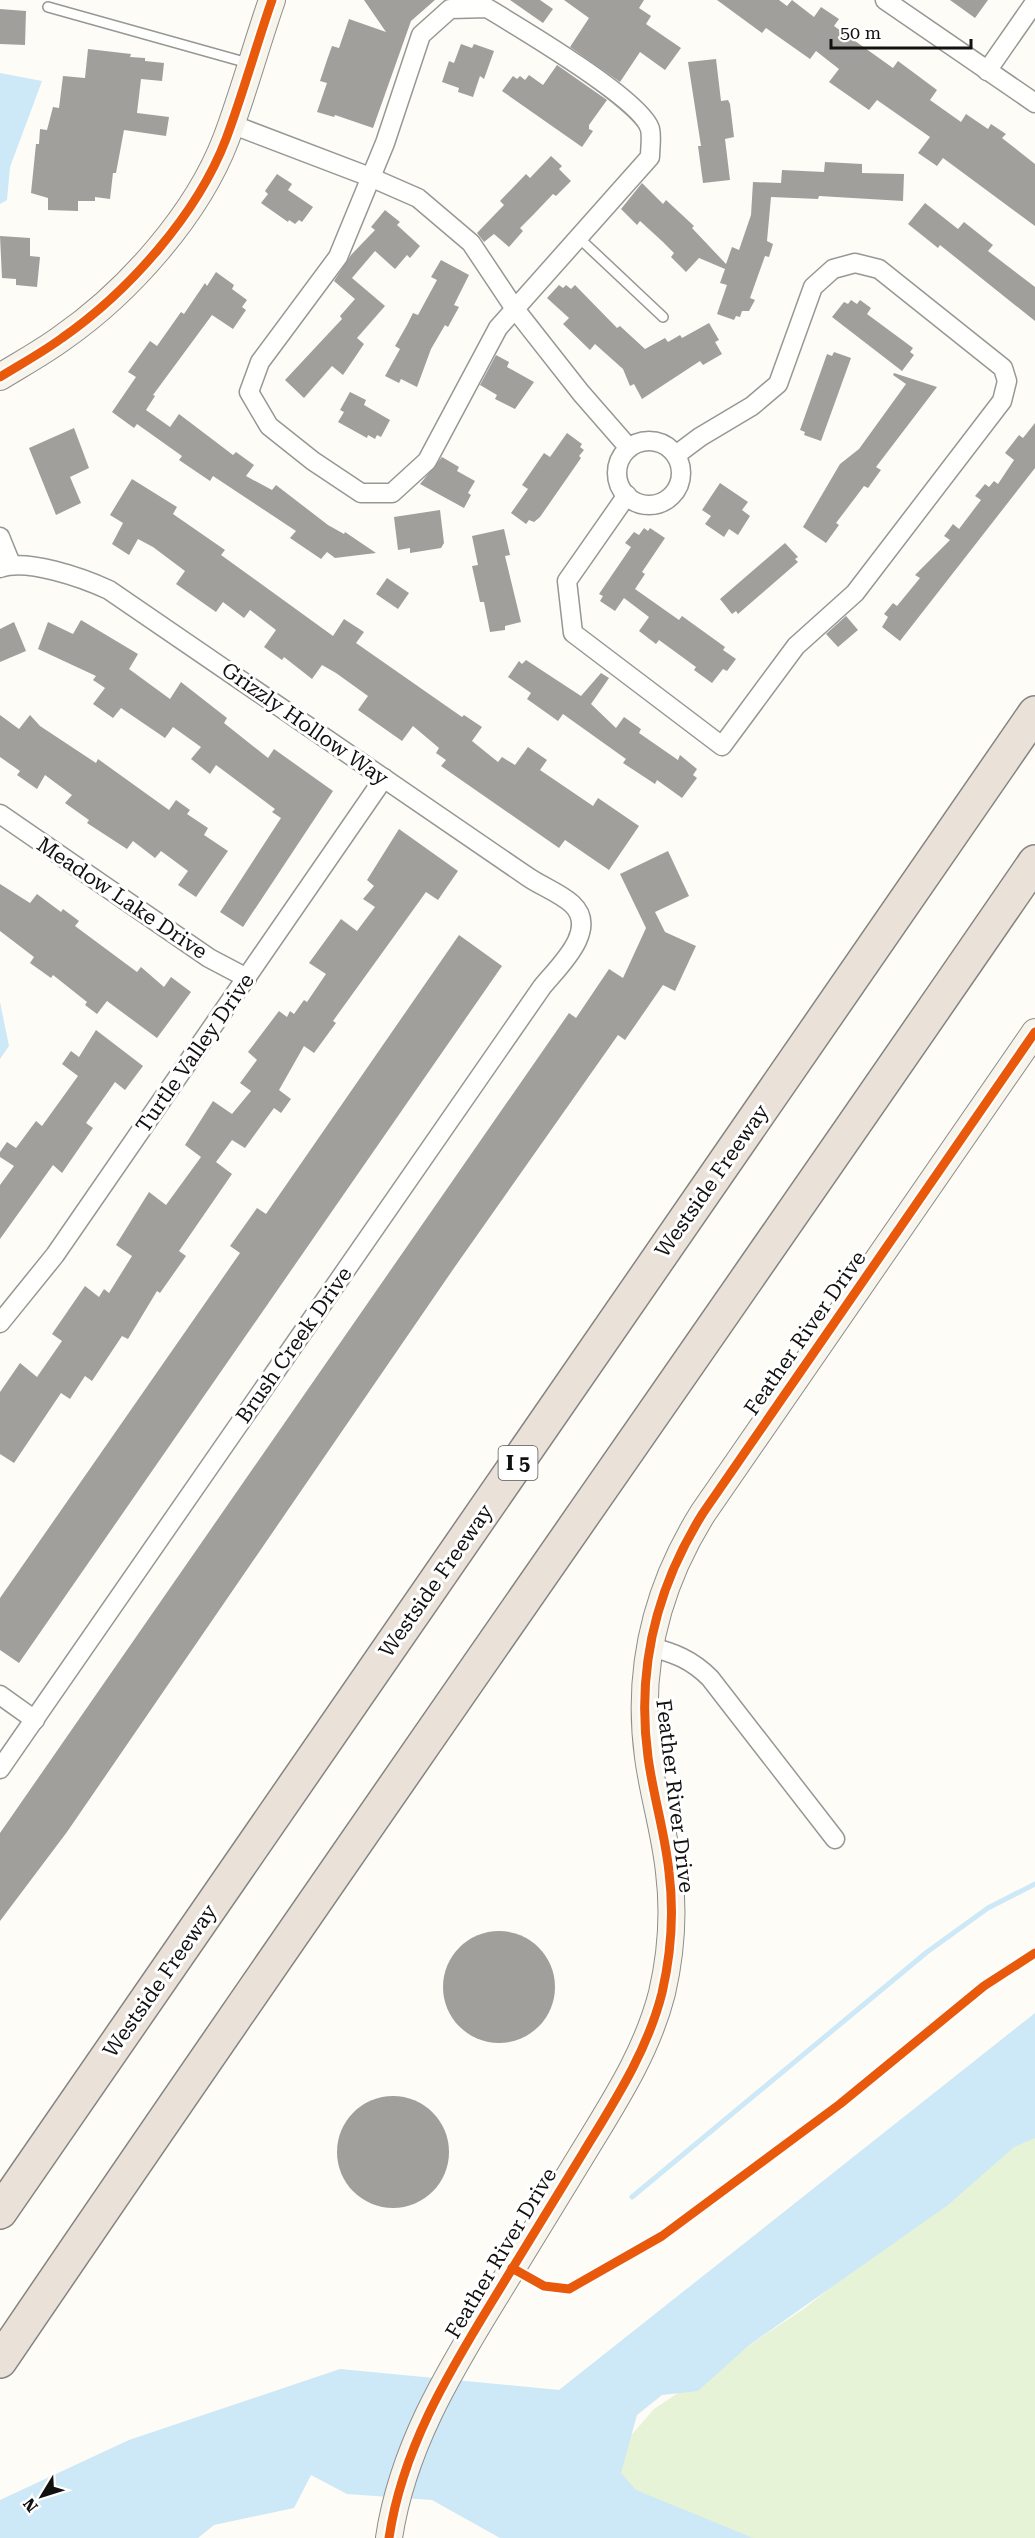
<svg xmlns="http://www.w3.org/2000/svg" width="1035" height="2538" font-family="'Roboto Serif',serif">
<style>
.green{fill:#e7f3d7}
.water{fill:#cde8f7}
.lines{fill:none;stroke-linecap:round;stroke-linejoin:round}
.stream{stroke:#cde8f7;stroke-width:5}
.building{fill:#a19f9c}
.lane-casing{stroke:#979795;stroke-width:12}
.street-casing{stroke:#979795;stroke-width:21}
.secondary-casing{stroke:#8e8d8b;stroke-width:28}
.highway-casing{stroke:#858482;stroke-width:36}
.lane{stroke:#fffffe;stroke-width:9}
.street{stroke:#fffffe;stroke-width:18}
.secondary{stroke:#f6f4eb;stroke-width:26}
.highway{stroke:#eae1d8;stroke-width:33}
.cycleway-casing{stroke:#fff;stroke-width:13}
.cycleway{stroke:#e8590c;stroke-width:9}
.labels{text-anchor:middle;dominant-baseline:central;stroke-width:6;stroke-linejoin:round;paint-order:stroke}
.shield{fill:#fff;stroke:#585858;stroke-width:1.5}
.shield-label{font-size:20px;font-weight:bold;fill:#111}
.street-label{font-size:21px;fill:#111;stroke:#fff}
</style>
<rect width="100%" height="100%" fill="#fdfcf7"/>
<polygon class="green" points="1035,2124 1035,2538 687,2538 602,2469 654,2409 805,2308"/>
<g class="water">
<polygon points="0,73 42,81 10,167 7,200 0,204"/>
<polygon points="0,1002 9,1046 0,1059"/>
<polygon points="1035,2013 1035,2138 1014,2147 948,2205 748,2346 698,2391 662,2395 637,2415 621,2473 636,2490 753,2538 500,2538 432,2500 347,2494 311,2475 294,2508 214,2525 198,2538 0,2538 0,2500 129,2440 340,2369 559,2390"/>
</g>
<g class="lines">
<polyline class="stream" points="632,2197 927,1952 988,1908 1035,1884"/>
</g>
<g class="building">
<polygon points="364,0 435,0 411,21 373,128 335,115 334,117 317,112 327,83 320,81 327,60 332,46 339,48 349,19 386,32"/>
<polygon points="510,0 540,0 553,9 543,23"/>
<polygon points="564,0 644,0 639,8 651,16 646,24 681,48 665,70 640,52 620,82 570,47 589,18"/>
<polygon points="717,0 779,0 787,6 792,0 814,17 821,7 839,19 834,26 893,68 898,61 937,90 930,100 961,122 966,114 988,129 991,124 1006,134 1002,138 1035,164 1035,226 943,158 937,166 918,153 930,137 877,100 869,110 829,82 839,69 816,51 810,59 766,28 762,33"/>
<polygon points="950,0 988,0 975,18"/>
<polygon points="0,9 26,11 25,45 0,44"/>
<polygon points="461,44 472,48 474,44 494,51 484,79 480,76 473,97 458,92 459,88 442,82 449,61 454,63"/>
<polygon points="88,49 131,54 130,57 145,58 145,61 164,63 162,81 141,79 137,113 169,117 166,136 124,130 116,173 113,173 110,199 95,197 95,201 78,201 78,211 48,210 48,198 31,193 36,144 39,144 40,129 47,130 53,107 59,108 63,76 85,78"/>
<polygon points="716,59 721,101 728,100 730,104 734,137 725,139 730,180 703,183 698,146 701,146 688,62"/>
<polygon points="557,65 607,100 589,125 589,129 593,131 582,147 502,91 513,76 517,79 520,76 525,80 529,75 543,85"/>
<polygon points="551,156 562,166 559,169 571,181 556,196 553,194 534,214 520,228 523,231 509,247 494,234 484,242 477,233 504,205 500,201 526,174 530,178"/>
<polygon points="825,162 862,164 862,173 904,174 903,201 819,196 818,199 771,197 767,241 773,244 769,257 765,256 750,298 755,300 749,311 742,311 740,317 736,316 734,320 717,314 727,285 720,283 725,269 699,258 686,272 671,257 674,253 663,242 640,221 637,225 621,209 642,183 663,204 666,200 694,226 692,228 726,264 732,247 739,250 751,215 753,182 781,183 782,170 824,172"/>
<polygon points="277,174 292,184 288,190 313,207 302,222 299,220 295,224 289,220 288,222 261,203 268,194 265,191"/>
<polygon points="925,203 958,229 964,222 993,245 988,251 1035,287 1035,321 940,245 938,248 908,224"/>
<polygon points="385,210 400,222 397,225 420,246 410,258 407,255 395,269 375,251 352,278 385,306 357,338 364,344 343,375 332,366 304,398 285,380 342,319 340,316 355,299 334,281 351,255 375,230 371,227"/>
<polygon points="0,236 30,238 30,256 40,257 37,287 16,285 16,279 2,278"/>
<polygon points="441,260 469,275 454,305 459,307 448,327 445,325 431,349 417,387 401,379 399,383 385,376 400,349 395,346 407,325 413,313 418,315 437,280 431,277"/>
<polygon points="216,272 234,285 232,289 247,300 242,307 246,310 233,329 212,315 153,395 155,396 146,410 170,427 179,414 233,455 236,452 254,465 246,476 272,490 276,485 328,525 344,534 345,532 376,553 335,558 327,552 321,559 290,538 296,531 213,476 210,481 179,460 182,456 137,424 134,428 112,412 136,377 128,372 150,341 157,346 181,312 184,314 205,283 207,286"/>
<polygon points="559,285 563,288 566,285 571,289 575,285 617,328 620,326 645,349 665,338 668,342 680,335 682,338 709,323 719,340 715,342 722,354 703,365 700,361 642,399 634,384 630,386 623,369 595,344 590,350 563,324 569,318 547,298"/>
<polygon points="851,300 857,304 860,300 871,308 867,314 913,348 910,352 914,355 902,371 832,317 844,302 848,304"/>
<polygon points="834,352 851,358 821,441 804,435 805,432 800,430 827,354 832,356"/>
<polygon points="496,355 509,362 507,367 534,382 515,409 495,399 497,395 480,385"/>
<polygon points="894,373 937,387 876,467 881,470 868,488 864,486 855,498 836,523 839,525 826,543 803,527 840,464 859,449 906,384 893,375"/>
<polygon points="350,392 366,400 364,405 390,420 381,437 377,435 375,439 368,435 367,438 338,422 344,412 340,410"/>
<polygon points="1035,423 1035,468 900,641 882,627 888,617 884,614 893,603 897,606 920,578 915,575 950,540 944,536 953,524 959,529 981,500 975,496 985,484 989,487 994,481 998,484 1014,460 1005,453 1019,435 1023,438"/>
<polygon points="74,428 89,468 70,477 81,503 56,515 29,448"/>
<polygon points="567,433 582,444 580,447 584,450 579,456 581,458 540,517 534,522 529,520 526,524 511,513 528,489 522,485 544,453 550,457"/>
<polygon points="442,457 459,467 457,471 475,481 468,493 471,495 464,508 420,484"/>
<polygon points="132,479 177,507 173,514 225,550 221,555 333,636 344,619 364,632 356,643 462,717 464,715 482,727 472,741 498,762 502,757 515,765 528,747 547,760 540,770 593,806 598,798 639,826 609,870 565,840 559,848 441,766 446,760 436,753 439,748 413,726 402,741 375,722 358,710 368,696 336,673 322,665 312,679 284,657 282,660 264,647 276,630 250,610 244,618 223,602 216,612 176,584 185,571 153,547 138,539 129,555 112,544 123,523 110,515"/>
<polygon points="720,483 748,502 742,510 750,516 738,535 729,529 724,537 705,524 711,516 702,510"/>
<polygon points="440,510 444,543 441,548 410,553 410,548 398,550 394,517"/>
<polygon points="644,528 648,531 650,528 665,538 642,572 645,574 635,589 679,620 682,616 725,647 723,650 736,659 727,671 723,669 712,683 694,670 696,667 659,640 656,644 639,631 649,617 624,598 615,611 600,601 603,596 599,594 631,547 625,543 634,532 639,535"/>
<polygon points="504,529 510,555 505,556 521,622 505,626 505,630 490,632 484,602 480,602 472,566 478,565 472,536"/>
<polygon points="785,543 798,557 795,559 798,562 738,614 736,611 732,614 720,599"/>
<polygon points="387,578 409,593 398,609 376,594"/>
<polygon points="846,616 858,630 838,647 826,634"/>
<polygon points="81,620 138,654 129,669 170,699 181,682 227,718 224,723 268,758 274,749 333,791 243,927 220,912 281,818 272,812 275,809 216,765 210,774 191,759 201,747 173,727 165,738 121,708 113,718 93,704 105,688 93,680 96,676 38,649 48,622 73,634"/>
<polygon points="14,622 26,651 0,662 0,629"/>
<polygon points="526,660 581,696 601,673 609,678 591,704 616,728 624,717 641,729 639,733 678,760 680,755 697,769 693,775 697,778 682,798 657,780 655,784 623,763 626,759 563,714 558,721 527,699 531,693 508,677 519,661 522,664"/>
<polygon points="0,715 19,729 30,715 40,726 96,763 98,759 169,810 176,800 190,810 187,814 208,828 204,835 228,851 196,897 178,885 188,871 161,851 155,858 133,841 127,849 87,823 89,820 65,803 72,795 45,775 37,789 17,775 20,771 0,757"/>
<polygon points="399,829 458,871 438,900 426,892 333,1021 336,1023 314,1053 304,1046 279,1090 291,1099 281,1113 274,1108 245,1148 232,1140 216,1162 232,1174 179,1251 186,1256 160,1293 157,1291 128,1339 122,1336 92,1381 85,1376 70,1399 61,1393 14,1463 0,1454 0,1392 20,1363 37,1377 62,1341 52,1334 85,1286 99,1297 104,1289 109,1293 132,1256 116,1245 149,1192 166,1205 201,1157 185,1145 213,1101 232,1114 251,1091 240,1083 257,1060 248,1052 279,1011 287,1017 290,1011 294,1014 304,1000 307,1002 326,974 309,963 341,919 357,931 375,907 363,899 374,886 367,880"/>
<polygon points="668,851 689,896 655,912 665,932 696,946 675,991 663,985 625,1040 618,1035 454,1268 67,1832 0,1921 0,1833 569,1013 576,1018 609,969 623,978 646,928 620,874"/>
<polygon points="0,884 30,903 37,894 61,912 63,909 79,921 75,926 137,972 141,967 164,987 171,977 191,992 157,1038 107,1001 97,1014 85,1005 87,1002 53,975 51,978 30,963 34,957 0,931"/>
<polygon points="459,935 502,966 19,1663 0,1650 0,1598 240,1253 230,1246 257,1208 266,1214"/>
<polygon points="96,1030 143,1066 125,1090 115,1082 86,1123 93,1128 62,1173 53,1165 0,1239 0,1185 14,1166 0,1157 0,1152 7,1142 16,1148 36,1121 42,1126 78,1076 62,1064 71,1051 79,1057"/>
<circle cx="499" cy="1987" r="56"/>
<circle cx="393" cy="2152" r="56"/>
</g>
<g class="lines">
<defs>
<g id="lane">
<polyline points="48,7 248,63"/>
<polyline points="579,238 663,317"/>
</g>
<g id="street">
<polyline points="885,0 1035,103"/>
<path d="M487 8C517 26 642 100 650 129 652 137 650 148 650 157L498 328 427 461 392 493H361L313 461 269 426 249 392 260 362 338 257 385 143 421 35 450 9Z"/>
<polyline points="987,71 1035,2"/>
<polyline points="231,124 370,177 418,198 471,243 515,309 581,393 629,448"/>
<circle cx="649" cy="473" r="32"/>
<polyline points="627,495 567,581 573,633 722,746 796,646 855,593 1002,401 1007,381 1003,368 879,269 855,263 833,269 813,287 778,384 752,406 700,437 676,455"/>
<polyline points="0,537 11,564"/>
<path d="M0 568C27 558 83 578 109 590L528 877C541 886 560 893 572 904 600 930 557 968 542 987L0 1769"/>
<polyline points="0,814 209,958 247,978"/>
<polyline points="0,1323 55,1255 384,778"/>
<path d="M648 1646C674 1653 691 1659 710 1678L835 1839"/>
<polyline points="0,1695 35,1720"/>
</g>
<g id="secondary">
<path d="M0 377C21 364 43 352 62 338 128 292 197 215 226 139 243 94 256 46 272 0"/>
<path d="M389 2538C402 2450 447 2375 493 2300 523 2251 553 2202 583 2153 614 2102 647 2052 662 1993 671 1954 674 1912 669 1872 665 1833 653 1795 648 1757 636 1668 656 1588 703 1513L1035 1032"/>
</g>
<g id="highway">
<polyline points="0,2212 1035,713"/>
<path d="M0 2361C341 1858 691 1363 1035 862"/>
</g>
</defs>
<use href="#lane" class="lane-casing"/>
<use href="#street" class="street-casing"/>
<use href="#secondary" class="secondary-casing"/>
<use href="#highway" class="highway-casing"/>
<use href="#lane" class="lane"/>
<use href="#street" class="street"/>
<use href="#secondary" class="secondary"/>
<use href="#highway" class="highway"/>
<defs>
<g id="cycleway">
<path d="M0 377C21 364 43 352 62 338 128 292 197 215 226 139 243 94 256 46 272 0"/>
<polyline points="512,2268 544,2286 569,2289 662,2236 840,2104 984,1986 1035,1953"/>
<path d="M389 2538C402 2450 447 2375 493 2300 523 2251 553 2202 583 2153 614 2102 647 2052 662 1993 671 1954 674 1912 669 1872 665 1833 653 1795 648 1757 636 1668 656 1588 703 1513L1035 1032"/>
</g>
</defs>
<use href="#cycleway" class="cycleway-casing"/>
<use href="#cycleway" class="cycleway"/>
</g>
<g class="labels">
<rect class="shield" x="498.5" y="1446" width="39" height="34" rx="4.5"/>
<g class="shield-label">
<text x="518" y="1463">I 5</text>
</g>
<g class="street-label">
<text transform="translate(305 724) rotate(35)">Grizzly Hollow Way</text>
<text transform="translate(122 898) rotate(34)">Meadow Lake Drive</text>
<text transform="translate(195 1053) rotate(-55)">Turtle Valley Drive</text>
<text transform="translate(712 1181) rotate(-55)">Westside Freeway</text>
<text transform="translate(805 1333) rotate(-55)">Feather River Drive</text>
<text transform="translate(294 1345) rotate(-55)">Brush Creek Drive</text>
<text transform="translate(436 1581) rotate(-55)">Westside Freeway</text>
<text transform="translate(675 1796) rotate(83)">Feather River Drive</text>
<text transform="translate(160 1981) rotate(-55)">Westside Freeway</text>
<text transform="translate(501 2253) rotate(-59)">Feather River Drive</text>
</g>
</g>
<g transform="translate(42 2496) rotate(232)" stroke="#ffffff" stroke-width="4.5" paint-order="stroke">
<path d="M0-4.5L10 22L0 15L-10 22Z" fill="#111111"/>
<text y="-9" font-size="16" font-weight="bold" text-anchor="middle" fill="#111111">N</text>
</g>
<path d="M831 39v9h140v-9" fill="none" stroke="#111111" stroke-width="3"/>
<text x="840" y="39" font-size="18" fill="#111111" stroke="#ffffff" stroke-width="4.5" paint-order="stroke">50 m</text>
</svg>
